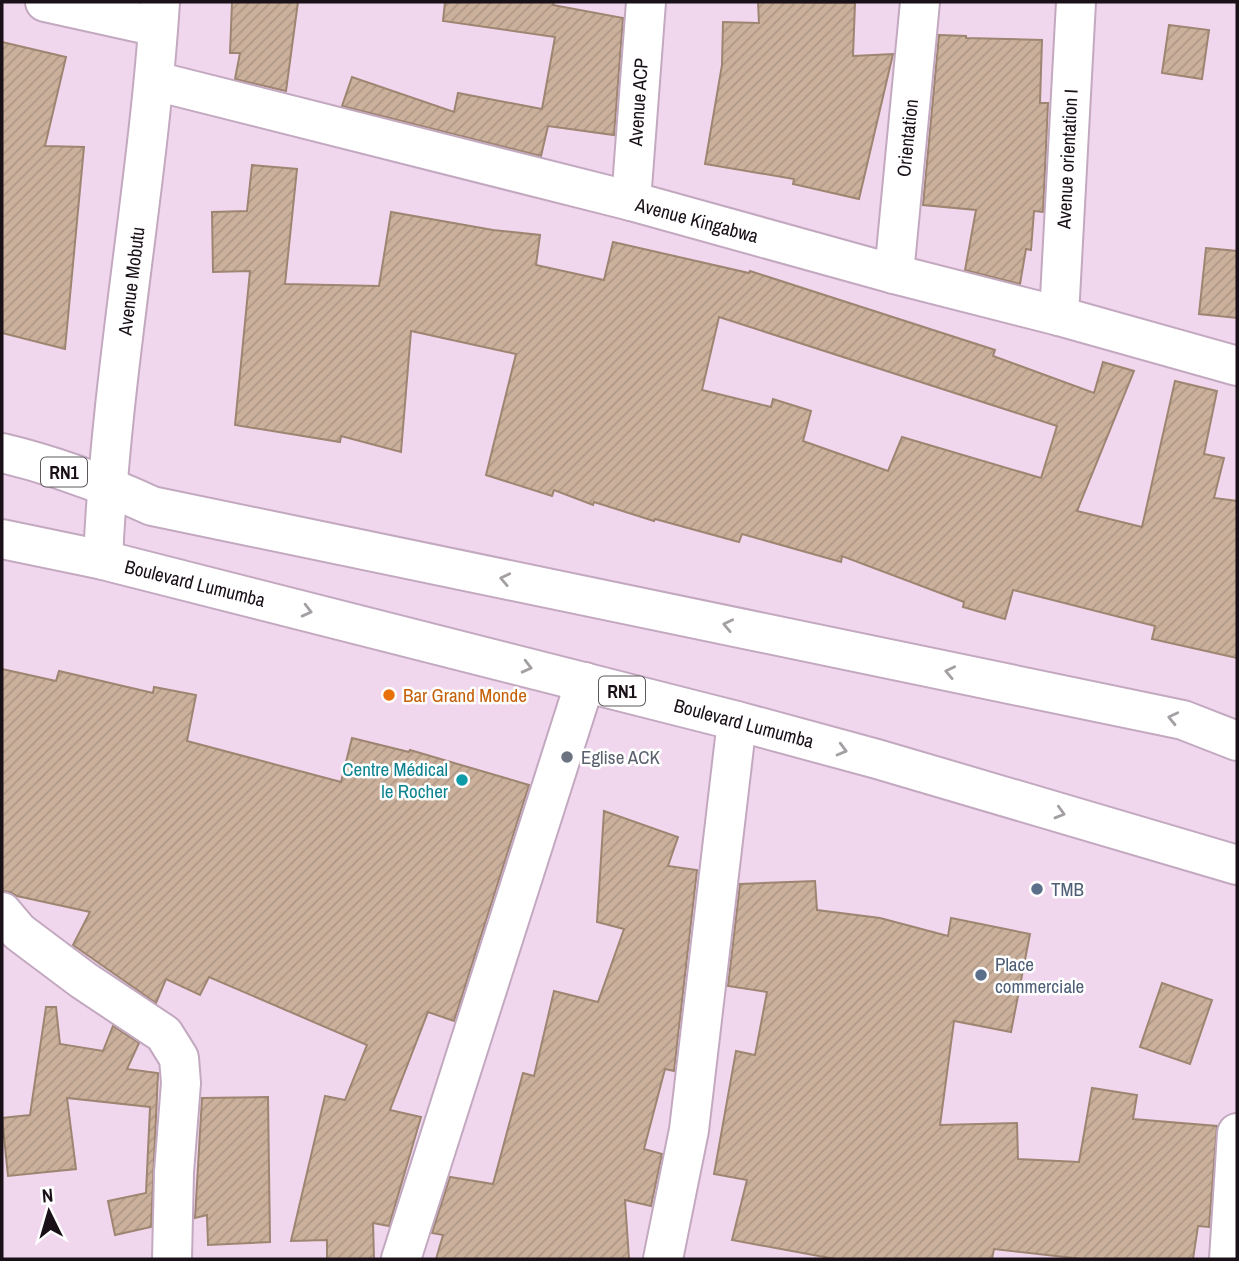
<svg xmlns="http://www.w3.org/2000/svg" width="1239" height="1261" font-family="'Archivo Narrow',sans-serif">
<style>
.building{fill:url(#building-hatch);stroke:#9e8571;stroke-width:2;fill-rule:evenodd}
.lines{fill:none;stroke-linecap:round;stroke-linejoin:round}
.minor-casing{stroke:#c3a9c0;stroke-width:42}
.highway-casing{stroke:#c3a9c0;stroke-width:42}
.minor{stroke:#fff;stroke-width:38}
.highway{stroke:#fff;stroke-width:38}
.oneway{stroke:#a39fa3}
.food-dot{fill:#e8710a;stroke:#fff;stroke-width:2.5}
.worship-dot{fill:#6b7280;stroke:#fff;stroke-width:2.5}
.culture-dot{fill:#0f9aa8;stroke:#fff;stroke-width:2.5}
.service-dot{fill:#5c6f8a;stroke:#fff;stroke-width:2.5}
.labels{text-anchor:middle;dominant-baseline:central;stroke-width:5;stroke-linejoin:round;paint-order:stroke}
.shield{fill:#fff;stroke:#5e585d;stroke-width:2}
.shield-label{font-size:18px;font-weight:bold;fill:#191018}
.street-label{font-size:19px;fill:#191018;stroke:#fff}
.food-label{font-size:19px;fill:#c56008;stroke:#fff;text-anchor:start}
.worship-label{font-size:19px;fill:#5b616d;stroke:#fff;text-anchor:start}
.culture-label{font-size:19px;fill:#0d838f;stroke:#fff;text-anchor:end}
.service-label{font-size:19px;fill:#4e5e75;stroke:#fff;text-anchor:start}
</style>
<defs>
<pattern id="building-hatch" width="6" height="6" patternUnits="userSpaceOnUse" patternTransform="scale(1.75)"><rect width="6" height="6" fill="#cbb19c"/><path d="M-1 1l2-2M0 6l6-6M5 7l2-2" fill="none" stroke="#ae9786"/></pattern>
</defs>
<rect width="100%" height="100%" fill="#f1d7ee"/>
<g class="building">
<polygon points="232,2 298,2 286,91 235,79 240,53 230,53"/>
<polygon points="445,2 554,2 553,5 623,18 614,135 548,126 541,156 342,106 352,77 454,112 458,93 542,109 555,37 443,21"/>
<polygon points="758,2 855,3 853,56 893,54 859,199 793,184 794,179 705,164 722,65 723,22 759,23"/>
<polygon points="1169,25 1209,30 1202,79 1162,73"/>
<polygon points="939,35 966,36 966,38 1042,40 1040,103 1048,103 1043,212 1034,211 1031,250 1026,249 1020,284 965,270 976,210 923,205"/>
<polygon points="2,42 66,57 45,146 84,147 65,349 2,333"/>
<path d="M252 165 297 169 285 284 379 286 391 212 493 230 540 235 536 265 604 280 613 242 749 273 750 271 995 350 993 356 1094 393 1103 362 1134 371 1077 511 1142 527 1175 381 1217 391 1204 454 1224 458 1214 498 1237 501V658L1152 639 1155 626 1013 590 1005 619 963 607 964 602 842 556 841 562 742 534 739 542 655 519 654 521 594 502 593 505 554 490 552 496 486 475 516 354 411 331 401 452 341 436 340 442 235 425 250 271 213 272 212 212 247 211ZM719 317 1057 426 1041 478 902 437 888 471 803 441 811 411 773 399 771 407 702 390Z"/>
<polygon points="1206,248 1237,251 1237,318 1199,314"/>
<polygon points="2,669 56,681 59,671 153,693 154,687 196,695 187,741 341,782 352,738 409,752 410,750 529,785 454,1021 428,1012 390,1110 421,1117 389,1226 373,1223 374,1259 327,1259 327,1240 291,1241 325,1096 345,1100 367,1045 209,977 200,995 166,979 156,1003 73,945 90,912 17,896 10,892 2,891"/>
<polygon points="604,811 678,837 668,866 697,870 674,1071 665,1069 644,1149 662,1154 651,1206 625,1200 629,1259 436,1259 443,1235 432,1233 450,1177 493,1184 523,1073 534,1076 554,991 598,1002 624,929 597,922"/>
<polygon points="815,881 817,910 880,918 948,936 951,918 1030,934 1011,1032 954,1021 940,1125 1017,1123 1018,1159 1079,1162 1092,1088 1137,1095 1133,1119 1217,1126 1209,1227 1198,1226 1193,1259 1082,1259 994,1249 992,1259 835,1259 732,1240 747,1180 714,1174 736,1051 755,1055 767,992 728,986 740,884"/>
<polygon points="1162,983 1212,1000 1190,1064 1140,1047"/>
<polygon points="46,1007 56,1007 60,1044 103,1051 113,1026 139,1043 127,1069 158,1073 151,1227 115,1235 108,1201 146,1193 150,1107 67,1098 76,1169 8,1176 2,1118 30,1115"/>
<polygon points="268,1097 270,1242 208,1245 207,1215 195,1218 202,1098"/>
</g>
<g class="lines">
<defs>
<g id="minor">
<polyline points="45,2 158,27"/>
<polyline points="155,81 631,201 894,274 1059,316 1237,366"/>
<polyline points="631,201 646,2"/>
<polyline points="894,274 920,2"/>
<polyline points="1059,316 1076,2"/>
<path d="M103 560C111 373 148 188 160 2"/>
<polyline points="2,912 19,932 83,980 164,1034 179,1058 181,1083 174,1172 172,1259"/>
<polyline points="401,1259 585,682"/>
<polyline points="663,1259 689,1130 737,721"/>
<polyline points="1229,1259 1237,1133"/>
</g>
<g id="highway">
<path d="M2 453C53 465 104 484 152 506L1183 720 1237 741"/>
<polyline points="2,539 103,560 737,721 877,759 1237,865"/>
</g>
</defs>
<use href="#minor" class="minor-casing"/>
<use href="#highway" class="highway-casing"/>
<use href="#minor" class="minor"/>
<use href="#highway" class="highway"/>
</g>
<defs><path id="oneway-chevron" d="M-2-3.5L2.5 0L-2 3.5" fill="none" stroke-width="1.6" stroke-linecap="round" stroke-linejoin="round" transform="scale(1.75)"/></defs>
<g class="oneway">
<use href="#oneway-chevron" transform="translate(505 579) rotate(-168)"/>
<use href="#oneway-chevron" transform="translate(307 611) rotate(14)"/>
<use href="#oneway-chevron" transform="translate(728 625) rotate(-168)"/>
<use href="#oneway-chevron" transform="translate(527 667) rotate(14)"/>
<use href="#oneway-chevron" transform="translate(950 672) rotate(-168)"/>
<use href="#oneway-chevron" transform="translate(1173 718) rotate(-167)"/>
<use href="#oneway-chevron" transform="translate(842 750) rotate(15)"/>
<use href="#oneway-chevron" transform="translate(1060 813) rotate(16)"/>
</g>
<circle class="food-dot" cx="389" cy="695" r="7"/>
<circle class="worship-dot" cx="567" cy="757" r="7"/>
<circle class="culture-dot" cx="462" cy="780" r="7"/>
<g class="service-dot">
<circle cx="1037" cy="889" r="7"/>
<circle cx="981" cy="975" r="7"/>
</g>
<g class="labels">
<g class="shield">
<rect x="41" y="457.5" width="46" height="29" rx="5"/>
<rect x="599" y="676.5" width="46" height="29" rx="5"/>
</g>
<g class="shield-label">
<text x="64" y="472">RN1</text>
<text x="622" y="691">RN1</text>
</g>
<g class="street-label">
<text transform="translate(638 102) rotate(-86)">Avenue ACP</text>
<text transform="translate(907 138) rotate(-84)">Orientation</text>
<text transform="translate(1067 159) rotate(-87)">Avenue orientation I</text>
<text transform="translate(697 220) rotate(15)">Avenue Kingabwa</text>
<text transform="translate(131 281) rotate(-83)">Avenue Mobutu</text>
<text transform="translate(195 583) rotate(14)">Boulevard Lumumba</text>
<text transform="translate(744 723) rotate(15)">Boulevard Lumumba</text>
</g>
<g class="food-label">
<text x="403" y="695">Bar Grand Monde</text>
</g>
<g class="worship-label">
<text x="581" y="757">Eglise ACK</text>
</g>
<g class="culture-label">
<text x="448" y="769">Centre Médical<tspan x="448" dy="22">le Rocher</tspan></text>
</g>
<g class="service-label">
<text x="1051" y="889">TMB</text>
<text x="995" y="964">Place<tspan x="995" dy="22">commerciale</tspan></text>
</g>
</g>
<rect width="1239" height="1261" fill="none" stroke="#191018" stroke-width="7"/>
<g transform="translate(49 1212) rotate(355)" stroke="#ffffff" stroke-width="5" paint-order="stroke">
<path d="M0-5L12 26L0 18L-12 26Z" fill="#191018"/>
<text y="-10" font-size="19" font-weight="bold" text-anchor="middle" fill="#191018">N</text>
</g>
</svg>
